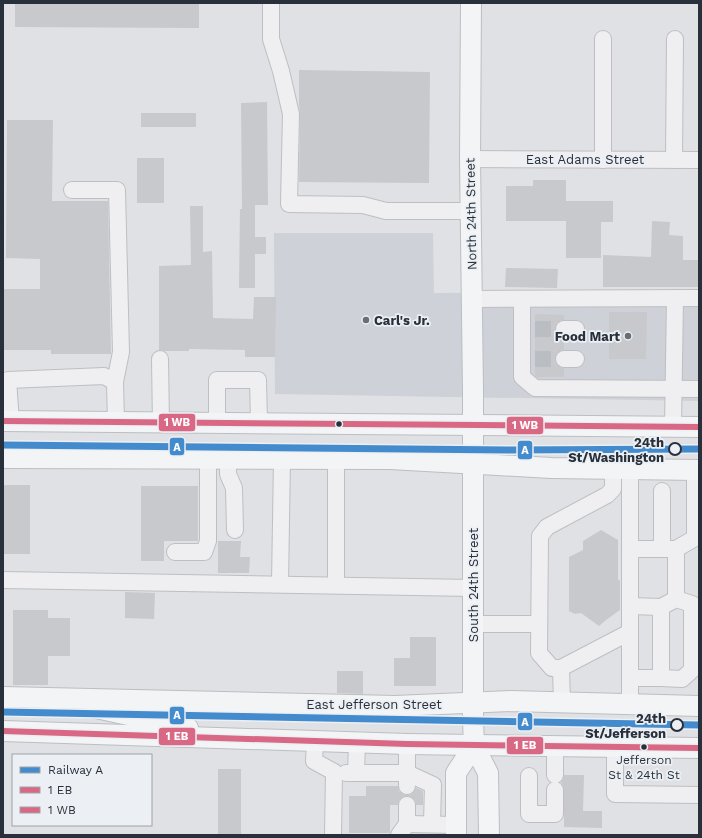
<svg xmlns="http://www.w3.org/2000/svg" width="702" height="838" font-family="'Work Sans',sans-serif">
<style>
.built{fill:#ced1d7}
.building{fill:#c7c9cc}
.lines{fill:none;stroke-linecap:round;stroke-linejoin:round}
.minor-tunnel{stroke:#babec2;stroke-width:16;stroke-dasharray:16 8;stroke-linecap:butt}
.minor-casing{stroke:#bdbfc2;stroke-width:18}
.major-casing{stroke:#bcbec2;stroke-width:22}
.minor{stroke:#efeff1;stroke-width:16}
.major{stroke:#f3f4f5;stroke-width:20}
.bus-1-casing{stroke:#ecf0f4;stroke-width:9}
.bus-2-casing{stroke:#ecf0f4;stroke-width:9}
.bus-1{stroke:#d96885;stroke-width:6}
.bus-2{stroke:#d96885;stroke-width:6}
.rail-1-casing{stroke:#ecf0f4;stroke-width:10}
.rail-1{stroke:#448bcd;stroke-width:7}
.poi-dot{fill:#686e76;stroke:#ecf0f4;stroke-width:1.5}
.bus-dot{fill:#28303b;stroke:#ecf0f4;stroke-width:1.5}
.stop-dot{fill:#ecf0f4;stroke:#28303b;stroke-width:2}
.labels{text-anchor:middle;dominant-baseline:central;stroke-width:3.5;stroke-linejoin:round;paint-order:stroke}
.bus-label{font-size:12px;fill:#28303b;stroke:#ecf0f4}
.street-label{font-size:13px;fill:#28303b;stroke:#ecf0f4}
.poi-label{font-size:13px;font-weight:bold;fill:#28303b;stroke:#ecf0f4;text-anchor:start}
.stop-label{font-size:13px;font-weight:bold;fill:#28303b;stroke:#ecf0f4;text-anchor:end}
.line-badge{stroke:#ecf0f4;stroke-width:1.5}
.badge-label{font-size:11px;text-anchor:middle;font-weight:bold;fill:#fff}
</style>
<rect width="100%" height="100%" fill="#dfe1e4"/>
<polygon class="built" points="274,233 433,233 434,293 699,291 699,401 275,394"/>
<g class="building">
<polygon points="15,3 199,3 199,28 15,27"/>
<polygon points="299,70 430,72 429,183 299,182 300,114 299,104"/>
<polygon points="267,102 268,205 255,205 255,237 266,237 266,254 255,254 255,288 239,288 240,209 242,209 241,103"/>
<rect x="141" y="113" width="55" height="14"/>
<polygon points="7,120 53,120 52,201 108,201 111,354 51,354 51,350 3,350 3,289 40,289 40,259 6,258"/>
<rect x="137" y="158" width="27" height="45"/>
<polygon points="533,180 566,180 566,201 613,201 613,222 601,222 601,258 566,258 566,221 506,221 506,186 533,186"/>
<polygon points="190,206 203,206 203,252 212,251 213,318 253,319 254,297 276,297 275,357 245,357 245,350 189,349 189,351 165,351 159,350 159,266 191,265"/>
<polygon points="652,221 670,222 669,235 683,236 683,260 699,260 699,287 603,287 603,255 651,257"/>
<polygon points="506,268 558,269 557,288 505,287"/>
<polygon points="609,312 647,312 646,359 609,359"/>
<polygon points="535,314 564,315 564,320 559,321 556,325 555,329 556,334 560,337 564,338 564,350 559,351 556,355 555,359 556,364 560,367 564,368 564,377 537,377 535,375"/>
<rect x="3" y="485" width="27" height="69"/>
<polygon points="141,486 198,486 198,541 164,541 164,561 141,561"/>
<polygon points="601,530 618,540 618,579 620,581 620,610 606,620 599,626 581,613 575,614 569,611 569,557 583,550 583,541"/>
<polygon points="218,541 241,541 240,557 250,557 249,573 218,573"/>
<polygon points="125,592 155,593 154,619 125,618"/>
<polygon points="13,610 48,610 48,618 70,618 70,656 48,656 48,685 13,685"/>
<polygon points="410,637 436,637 436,686 394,686 394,658 410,658"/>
<polygon points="337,671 363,671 363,694 337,693"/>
<rect x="218" y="769" width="23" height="66"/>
<polygon points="564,775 584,775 583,811 602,811 602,828 564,827 564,790 563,786 561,782 563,779"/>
<polygon points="366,786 398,786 399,791 403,794 407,795 412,794 416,788 423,791 423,805 416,805 415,800 411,797 407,796 403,797 399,800 398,805 390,805 390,833 349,833 349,796 366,796"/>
</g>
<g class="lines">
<g class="minor-tunnel">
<polyline points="535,329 564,329"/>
<polyline points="535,359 564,359"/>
</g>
<defs>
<g id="minor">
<polyline points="271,3 271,39 281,71 291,114 289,204 363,205 386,211 471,211"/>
<polyline points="470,159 699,160"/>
<polyline points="603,160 603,39"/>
<polyline points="674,160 675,39"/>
<polyline points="72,190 117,190 121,352 115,382"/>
<polyline points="472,299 699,298"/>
<polyline points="522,299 522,377 535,388 699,389"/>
<polyline points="564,329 576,329"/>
<polyline points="160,359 161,423"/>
<polyline points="564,359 576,359"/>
<polyline points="11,422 8,380 104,376 115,382 116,422"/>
<polyline points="217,423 217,380 258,380 259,423"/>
<polyline points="673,427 675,298"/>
<polyline points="228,458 228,474 234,488 235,530"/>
<polyline points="613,469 613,489 607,495 547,527 540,536 539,653 552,668 561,668 630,632"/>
<polyline points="630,469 630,704"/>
<polyline points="630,549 676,549 676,599"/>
<polyline points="662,549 662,491"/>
<polyline points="676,549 695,538 695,470"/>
<polyline points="175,552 204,552 208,541 208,458"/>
<polyline points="3,580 473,588"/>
<polyline points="280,584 282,459"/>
<polyline points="336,585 336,459"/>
<polyline points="630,606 661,607 676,599 692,604 692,670 682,679 661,678"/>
<polyline points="473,624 539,624"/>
<polyline points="561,668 562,703"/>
<polyline points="630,678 661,678 661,607"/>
<polyline points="315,742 314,761 334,772 333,835"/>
<polyline points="615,747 615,794 699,795"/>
<polyline points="346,773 356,773 357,743"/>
<polyline points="356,773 407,773 433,785 432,824"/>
<polyline points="555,775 555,746"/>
<polyline points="529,776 529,814 555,814 555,790"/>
<polyline points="407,786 407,744"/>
<polyline points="407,824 456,825"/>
<polyline points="399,835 407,824 407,805"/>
</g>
<g id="major">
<polyline points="471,3 470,159 473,391 473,720 474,746 488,773 489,835"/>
<polyline points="3,421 699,427"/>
<polyline points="3,458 390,459 551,468 699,470"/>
<polyline points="3,697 395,706 511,701 699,706"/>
<polyline points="96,708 188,728"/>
<polyline points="3,731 407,744 699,748"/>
<polyline points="456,835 456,773 474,746"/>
</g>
</defs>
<use href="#minor" class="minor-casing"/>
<use href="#major" class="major-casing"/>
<use href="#minor" class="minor"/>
<use href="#major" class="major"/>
<defs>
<polyline id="bus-1" points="3,731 407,744 699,748"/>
<polyline id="bus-2" points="3,421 699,427"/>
</defs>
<use href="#bus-1" class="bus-1-casing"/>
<use href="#bus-2" class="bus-2-casing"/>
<use href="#bus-1" class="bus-1"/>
<use href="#bus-2" class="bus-2"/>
<defs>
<g id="rail-1">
<polyline points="3,445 509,450 699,449"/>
<polyline points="3,712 699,725"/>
</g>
</defs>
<use href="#rail-1" class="rail-1-casing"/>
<use href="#rail-1" class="rail-1"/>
</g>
<g class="poi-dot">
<circle cx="366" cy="320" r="4"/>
<circle cx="628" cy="336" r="4"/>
</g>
<g class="bus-dot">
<circle cx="339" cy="424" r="3.5"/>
<circle cx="644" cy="747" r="3.5"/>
</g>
<g class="stop-dot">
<circle cx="675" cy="449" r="6"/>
<circle cx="677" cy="725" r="6"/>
</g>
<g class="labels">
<g class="bus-label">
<text x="644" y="760">Jefferson<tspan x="644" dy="15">St &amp; 24th St</tspan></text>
</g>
<g class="street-label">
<text x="585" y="159">East Adams Street</text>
<text transform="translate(471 214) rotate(-91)">North 24th Street</text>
<text transform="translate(473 585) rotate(-90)">South 24th Street</text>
<text x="374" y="704">East Jefferson Street</text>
</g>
<g class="poi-label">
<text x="374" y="320">Carl's Jr.</text>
<text x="620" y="336" text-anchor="end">Food Mart</text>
</g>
<g class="stop-label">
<text x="664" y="442">24th<tspan x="664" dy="15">St/Washington</tspan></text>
<text x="666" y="718">24th<tspan x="666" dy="15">St/Jefferson</tspan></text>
</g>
</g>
<g class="line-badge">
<rect x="158" y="413" width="38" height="19" rx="4" fill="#d96885"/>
<rect x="506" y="416" width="38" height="19" rx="4" fill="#d96885"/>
<rect x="169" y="437" width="16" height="19" rx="4" fill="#448bcd"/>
<rect x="517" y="440" width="16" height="20" rx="4" fill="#448bcd"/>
<rect x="169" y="706" width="16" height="19" rx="4" fill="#448bcd"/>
<rect x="517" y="712" width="16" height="19" rx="4" fill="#448bcd"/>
<rect x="158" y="727" width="38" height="19" rx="4" fill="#d96885"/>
<rect x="506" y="736" width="38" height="19" rx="4" fill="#d96885"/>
</g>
<g class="badge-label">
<text x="177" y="426">1 WB</text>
<text x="525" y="429">1 WB</text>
<text x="177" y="451">A</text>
<text x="525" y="454">A</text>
<text x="177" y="719">A</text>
<text x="525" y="726">A</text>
<text x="177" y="740">1 EB</text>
<text x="525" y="749">1 EB</text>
</g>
<rect width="702" height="838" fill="none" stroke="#28303b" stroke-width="8"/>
<rect x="12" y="754" width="140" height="72" fill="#ecf0f4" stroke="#9ea3aa"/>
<rect x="20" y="767" width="20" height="6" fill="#448bcd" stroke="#9ea3aa"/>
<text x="48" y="774" font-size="12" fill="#28303b">Railway A</text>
<rect x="20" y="787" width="20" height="6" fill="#d96885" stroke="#9ea3aa"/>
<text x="48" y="794" font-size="12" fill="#28303b">1 EB</text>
<rect x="20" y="807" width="20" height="6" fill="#d96885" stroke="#9ea3aa"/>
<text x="48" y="814" font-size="12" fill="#28303b">1 WB</text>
</svg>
